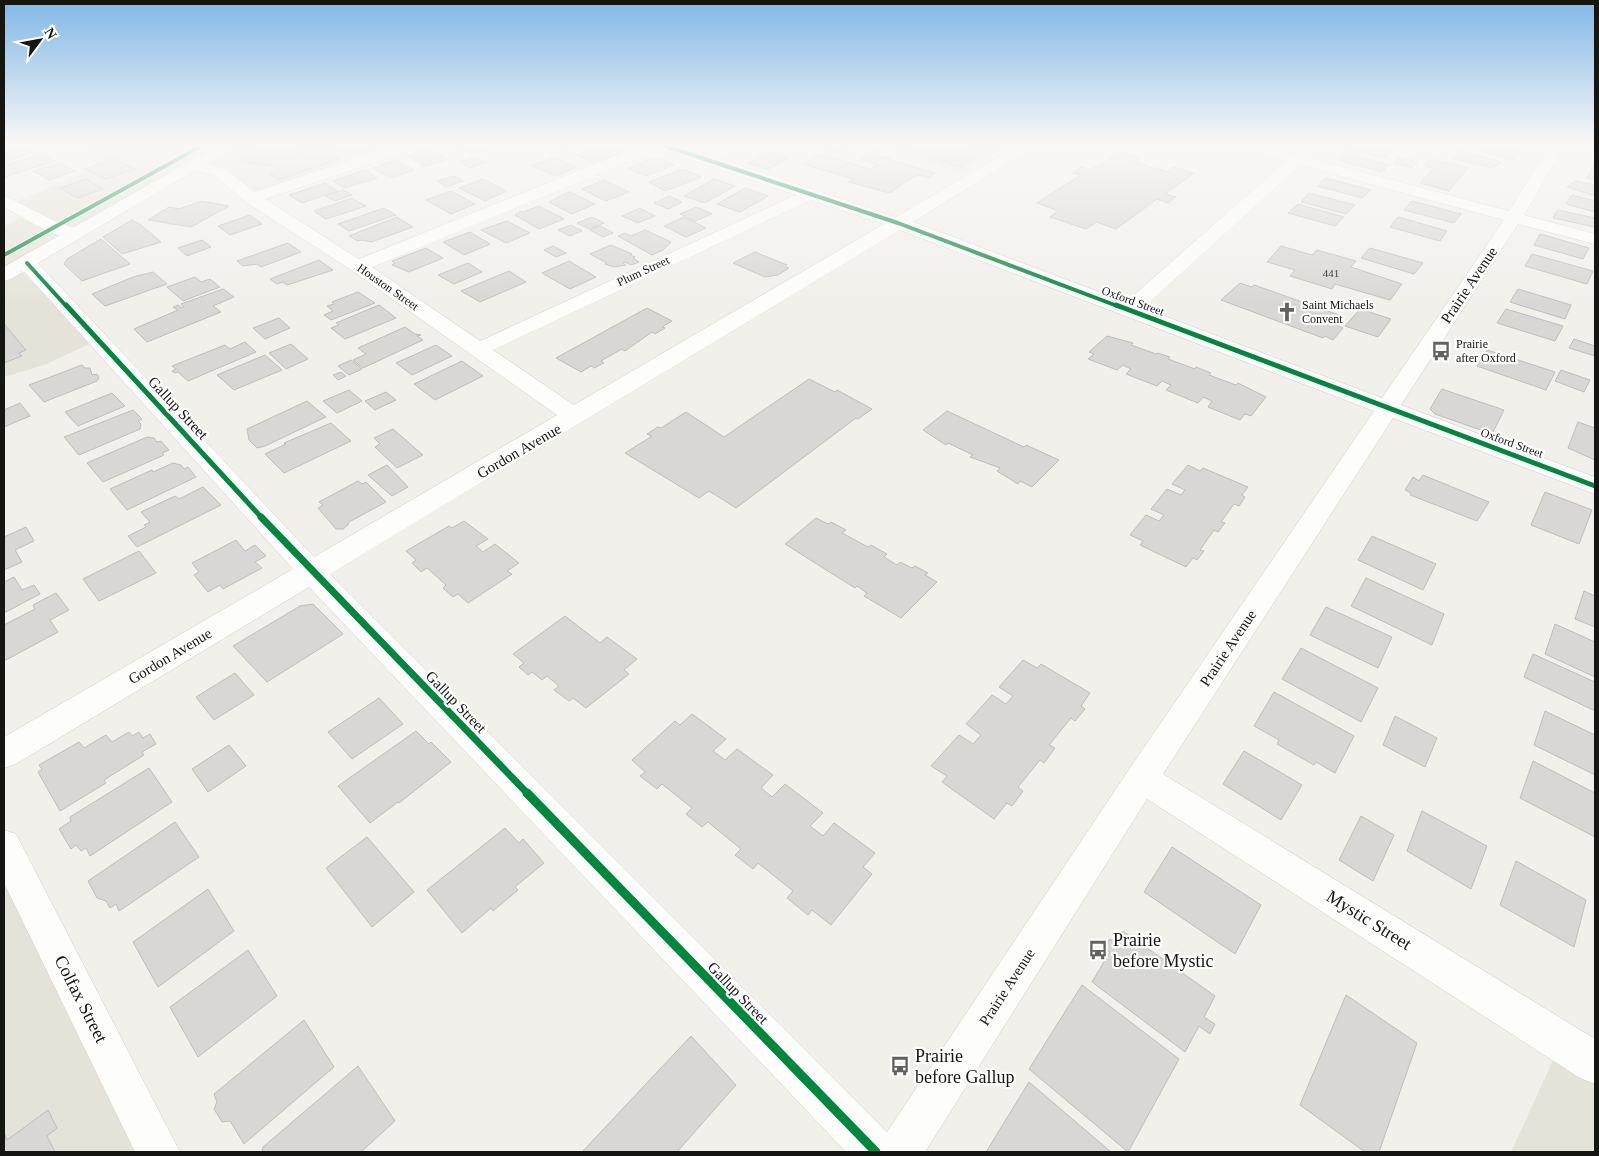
<svg xmlns="http://www.w3.org/2000/svg" width="1599" height="1156" font-family="'Times New Roman',serif">
<style>
.built{fill:#e5e3d9}
.building{fill:#d8d7d5;stroke:#bebdbb}
.lines{fill:none;stroke-linecap:round;stroke-linejoin:round}
.minor-casing{stroke:#cecdc9;stroke-width:1}
.major-casing{stroke:#cecdc9;stroke-width:1}
.minor{fill:#fdfdfc;fill-rule:evenodd}
.major{fill:#fdfdfc;fill-rule:evenodd}
.cycleway-far3-casing{stroke:#fff;stroke-width:5.5}
.cycleway-far2-casing{stroke:#fff;stroke-width:8}
.cycleway-far1-casing{stroke:#fff;stroke-width:10}
.cycleway-casing{stroke:#fff;stroke-width:12}
.cycleway-far3{stroke:#00873e;stroke-width:4}
.cycleway-far2{stroke:#00873e;stroke-width:5}
.cycleway-far1{stroke:#00873e;stroke-width:7}
.cycleway{stroke:#00873e;stroke-width:9}
.labels{text-anchor:middle;dominant-baseline:central;stroke-width:4.5;stroke-linejoin:round;paint-order:stroke}
.far-number-label{font-size:11px;fill:#464643}
.far-street-label{font-size:12px;fill:#151512;stroke:#fff}
.far-poi-label{font-size:12px;fill:#151512;stroke:#fff;text-anchor:start}
.street-label{font-size:15px;fill:#151512;stroke:#fff}
.near-street-label{font-size:18px;fill:#151512;stroke:#fff}
.near-poi-label{font-size:18px;fill:#151512;stroke:#fff;text-anchor:start}
</style>
<rect width="100%" height="100%" fill="#f1f0eb"/>
<g class="built">
<polygon points="76,145 417,145 259,196 198,160 57,235 16,260 16,266 94,342 44,365 4,377 4,226 23,217 6,206 99,166"/>
<polygon points="873,145 1009,145 960,173"/>
<polygon points="4,857 161,1152 4,1152"/>
<polygon points="1554,1058 1595,1078 1595,1152 1511,1152"/>
</g>
<g class="building">
<polygon points="342,144 378,144 364,154 334,149"/>
<polygon points="476,144 488,150 474,154 456,149 458,148 451,145"/>
<polygon points="554,144 581,144 566,150"/>
<polygon points="605,144 613,144 627,150 593,163 576,155"/>
<polygon points="828,144 840,144 848,147 836,153 821,148"/>
<polygon points="924,144 969,144 960,150 979,156 960,167 912,151"/>
<polygon points="1343,144 1373,144 1394,150 1386,158 1340,147"/>
<polygon points="1482,144 1488,144 1520,152 1514,160 1477,150"/>
<polygon points="24,146 36,152 4,162 4,152"/>
<polygon points="265,148 304,153 301,154 339,159 278,180 270,174 279,167 241,162"/>
<polygon points="429,149 447,159 423,167 421,166 423,165 407,156"/>
<polygon points="871,150 879,152 874,155 893,158 890,160 935,173 929,178 918,175 913,177 890,193 848,182 853,179 803,164 820,154 870,169 877,165 860,158"/>
<polygon points="770,151 790,158 768,169 749,164 751,163 748,163"/>
<polygon points="1459,151 1502,162 1492,168 1452,158"/>
<polygon points="1121,152 1141,158 1134,162 1167,172 1174,167 1194,173 1165,194 1176,197 1168,203 1157,199 1116,229 1096,222 1086,229 1050,217 1059,211 1037,203 1081,175 1072,173 1081,167 1090,170"/>
<polygon points="1345,153 1389,165 1382,172 1338,160"/>
<polygon points="41,154 55,161 4,177 4,166"/>
<polygon points="476,157 487,162 470,168 459,162"/>
<polygon points="554,157 576,167 557,176 531,166"/>
<polygon points="656,157 674,165 646,176 628,168"/>
<polygon points="1399,157 1418,162 1412,168 1394,163"/>
<polygon points="114,159 135,169 105,179 84,169"/>
<polygon points="1431,159 1468,168 1449,191 1420,183 1434,168 1425,166"/>
<polygon points="395,160 414,170 391,178 373,168"/>
<polygon points="59,163 75,171 49,180 33,171"/>
<polygon points="1593,167 1595,168 1595,180 1587,178"/>
<polygon points="683,169 701,177 665,191 649,182"/>
<polygon points="365,170 377,178 345,188 333,181"/>
<polygon points="454,176 463,181 446,187 437,181"/>
<polygon points="1326,178 1371,190 1362,198 1317,186"/>
<polygon points="86,179 103,189 77,198 60,188"/>
<polygon points="483,179 507,191 485,201 459,188"/>
<polygon points="714,179 735,186 705,203 684,196"/>
<polygon points="604,180 629,192 606,201 582,189"/>
<polygon points="1575,181 1595,185 1595,196 1567,187"/>
<polygon points="325,183 338,191 302,203 289,195"/>
<polygon points="745,188 768,196 740,212 717,204"/>
<polygon points="343,190 352,195 335,201 325,196"/>
<polygon points="451,191 475,204 451,214 426,200"/>
<polygon points="568,192 572,193 595,204 572,214 549,202"/>
<polygon points="1309,193 1355,205 1346,214 1301,202"/>
<polygon points="1572,195 1595,201 1595,212 1566,204"/>
<polygon points="669,196 682,202 668,209 654,203"/>
<polygon points="352,198 366,206 326,219 314,211"/>
<polygon points="202,201 229,206 191,227 148,220 169,207 179,209"/>
<polygon points="1412,201 1461,214 1454,223 1404,210"/>
<polygon points="1298,204 1344,217 1335,226 1288,213"/>
<polygon points="539,206 564,219 539,229 515,215 521,211 523,212"/>
<polygon points="697,207 712,214 695,221 680,214"/>
<polygon points="384,208 396,215 349,231 338,224"/>
<polygon points="640,208 655,216 638,223 622,216"/>
<polygon points="1557,210 1595,218 1595,227 1553,218"/>
<polygon points="250,215 262,224 230,235 218,226"/>
<polygon points="397,217 413,227 371,242 362,240 358,241 349,236"/>
<polygon points="592,217 604,223 589,229 577,223"/>
<polygon points="684,217 706,228 686,237 664,226"/>
<polygon points="1398,217 1447,231 1440,241 1390,227"/>
<polygon points="132,220 141,225 161,242 122,254 103,237"/>
<polygon points="507,221 530,233 506,243 481,230"/>
<polygon points="571,225 582,231 570,236 558,230"/>
<polygon points="600,226 613,233 603,237 590,230"/>
<polygon points="645,230 671,242 663,250 652,255 618,236 625,233 631,236"/>
<polygon points="470,232 490,244 464,255 443,242"/>
<polygon points="1540,234 1589,248 1583,259 1534,245"/>
<polygon points="101,239 130,264 82,281 64,264 67,259"/>
<polygon points="202,240 211,247 187,256 178,248"/>
<polygon points="288,243 301,252 261,267 257,264 243,266 237,261"/>
<polygon points="611,245 632,254 630,255 635,257 633,258 639,262 631,265 625,262 623,263 626,265 614,267 605,264 607,263 590,254"/>
<polygon points="553,246 566,253 556,257 544,250"/>
<polygon points="1281,246 1312,255 1317,250 1356,261 1351,267 1402,284 1390,300 1335,284 1332,289 1290,276 1295,270 1267,262"/>
<polygon points="426,248 443,258 409,272 392,265 395,263 392,261"/>
<polygon points="1370,248 1423,263 1414,274 1361,258"/>
<polygon points="755,252 787,265 785,267 789,268 778,275 765,277 733,263"/>
<polygon points="1532,254 1593,271 1587,284 1525,266"/>
<polygon points="319,260 333,270 287,285 283,282 277,284 270,279"/>
<polygon points="569,261 596,277 570,289 542,273"/>
<polygon points="468,263 482,272 454,284 438,275"/>
<polygon points="509,271 526,282 480,302 461,291"/>
<polygon points="153,272 167,284 105,306 92,294 133,277"/>
<polygon points="195,277 201,282 210,279 220,287 183,301 167,287"/>
<polygon points="1240,283 1252,287 1254,285 1342,316 1335,324 1343,328 1333,340 1325,336 1323,338 1221,300"/>
<polygon points="223,289 234,297 213,306 221,312 147,342 134,329 178,310 173,307 178,305 182,308 184,307 181,304"/>
<polygon points="1518,289 1571,305 1565,319 1510,302"/>
<polygon points="358,292 375,303 331,320 324,315 333,311 327,306 334,304 332,302"/>
<polygon points="379,305 396,318 345,339 331,328 339,325 336,323"/>
<polygon points="647,308 672,321 662,327 665,328 655,334 652,332 625,351 622,349 601,361 604,363 594,368 591,366 581,372 556,358"/>
<polygon points="1360,309 1391,319 1378,337 1345,326"/>
<polygon points="1506,309 1563,326 1555,341 1497,323"/>
<polygon points="279,318 290,328 265,339 253,328"/>
<polygon points="4,324 26,350 19,353 22,356 4,363"/>
<polygon points="405,327 415,334 421,335 417,336 423,340 363,368 353,360 366,354 358,348"/>
<polygon points="1107,336 1133,343 1131,345 1156,354 1158,353 1170,357 1168,359 1195,369 1196,367 1211,373 1209,375 1236,385 1238,383 1266,397 1251,416 1245,414 1240,420 1208,407 1212,401 1203,397 1198,403 1166,390 1171,385 1162,381 1157,386 1126,374 1131,369 1123,365 1117,370 1088,359 1094,354 1089,352"/>
<polygon points="1574,339 1595,346 1595,356 1569,348"/>
<polygon points="245,342 256,352 188,381 178,372 175,373 172,371 176,369 172,366 225,345 230,349"/>
<polygon points="291,344 308,359 286,369 269,353"/>
<polygon points="436,345 452,356 412,375 396,363"/>
<polygon points="1487,350 1555,372 1546,390 1477,366"/>
<polygon points="265,355 282,370 234,390 217,375"/>
<polygon points="351,360 362,369 349,375 338,366"/>
<polygon points="462,361 483,376 435,400 414,384"/>
<polygon points="82,365 85,368 90,368 92,375 97,374 99,377 97,381 44,402 29,385"/>
<polygon points="1561,370 1590,380 1584,392 1555,381"/>
<polygon points="341,372 346,376 338,380 333,375"/>
<polygon points="809,379 835,392 837,390 872,409 858,419 856,418 736,508 709,491 699,498 625,453 652,436 647,434 658,427 661,428 686,412 724,437"/>
<polygon points="1442,389 1504,410 1492,434 1435,414 1430,409"/>
<polygon points="349,390 362,401 337,413 323,401"/>
<polygon points="386,392 396,400 375,410 365,401"/>
<polygon points="112,393 125,406 78,426 65,412"/>
<polygon points="307,401 326,417 265,446 257,448 249,440 247,429"/>
<polygon points="20,403 30,416 4,427 4,410"/>
<polygon points="133,410 142,419 138,421 141,424 140,429 79,455 64,437"/>
<polygon points="947,411 1024,447 1026,445 1059,460 1032,487 1020,481 1018,484 997,471 1000,468 970,457 973,455 948,443 946,445 923,430"/>
<polygon points="1578,422 1595,428 1595,460 1568,448"/>
<polygon points="331,423 351,441 284,473 265,454 286,444 284,443"/>
<polygon points="393,429 423,455 397,468 375,447 380,444 374,438"/>
<polygon points="147,437 154,438 157,442 161,441 169,450 162,453 164,455 103,482 87,463"/>
<polygon points="173,463 181,465 184,469 188,467 196,477 127,510 110,489 152,470 153,472"/>
<polygon points="387,465 408,487 392,496 368,475"/>
<polygon points="1188,465 1200,471 1203,468 1248,487 1242,495 1245,497 1239,506 1234,504 1221,522 1225,523 1218,532 1214,530 1200,550 1204,551 1197,560 1193,558 1186,567 1140,545 1143,541 1130,535 1146,515 1159,521 1164,515 1151,509 1167,489 1181,495 1185,490 1172,484"/>
<polygon points="1423,475 1489,502 1477,521 1410,495 1411,493 1405,490 1413,477 1419,481"/>
<polygon points="358,481 362,484 366,482 386,502 349,522 348,525 343,529 336,529 318,508 323,505 319,502"/>
<polygon points="203,487 221,505 137,547 128,536 146,527 144,525 150,522 141,512 175,496 179,499"/>
<polygon points="1545,492 1592,510 1579,544 1531,525"/>
<polygon points="816,518 828,524 831,522 846,530 842,533 868,547 871,545 887,554 884,557 897,565 900,562 912,568 915,566 928,573 925,575 937,582 901,618 864,596 867,593 857,586 855,588 785,544"/>
<polygon points="464,521 488,539 476,546 483,552 495,544 519,563 507,571 512,574 468,603 458,594 453,597 443,588 446,585 427,568 421,572 412,563 416,560 406,551 449,526 452,528"/>
<polygon points="26,527 34,541 15,550 22,562 4,570 4,537"/>
<polygon points="1372,536 1436,564 1423,590 1358,560"/>
<polygon points="236,540 245,551 255,545 266,556 255,562 262,568 223,589 220,585 208,592 194,575 199,572 192,563"/>
<polygon points="139,551 156,573 99,601 83,579"/>
<polygon points="14,577 22,590 34,585 40,594 4,613 4,582"/>
<polygon points="1366,578 1444,614 1432,645 1351,606"/>
<polygon points="1584,591 1595,596 1595,627 1575,619"/>
<polygon points="56,593 69,610 50,620 58,632 4,661 4,625 35,609 33,605"/>
<polygon points="313,604 343,634 267,682 233,646 300,606"/>
<polygon points="1326,607 1392,637 1378,668 1310,635"/>
<polygon points="565,616 600,643 607,637 637,659 624,670 629,674 586,708 573,698 569,701 554,690 559,686 547,676 542,680 532,672 528,675 519,667 524,663 513,654"/>
<polygon points="1555,624 1595,642 1595,677 1545,654"/>
<polygon points="1301,648 1378,688 1361,722 1282,679"/>
<polygon points="1533,654 1595,682 1595,711 1524,677"/>
<polygon points="1023,660 1037,668 1041,664 1090,693 1081,706 1085,709 1075,721 1071,718 1049,745 1055,748 1044,763 1040,760 1018,787 1023,791 1012,806 1007,803 994,819 942,782 947,776 931,766 959,735 973,744 981,735 966,724 992,695 1006,704 1013,696 999,687"/>
<polygon points="235,673 254,695 214,720 196,697"/>
<polygon points="1274,692 1354,736 1335,773 1316,762 1314,765 1277,744 1279,740 1254,726"/>
<polygon points="379,698 403,724 352,759 328,732"/>
<polygon points="1545,711 1595,735 1595,775 1534,745"/>
<polygon points="692,714 726,739 713,751 725,760 737,749 773,775 761,788 772,797 785,784 823,813 810,826 823,836 834,823 875,853 863,867 872,874 831,925 812,910 808,915 787,898 793,891 758,863 753,869 735,855 741,849 708,822 702,827 686,814 692,808 662,784 657,789 640,776 645,772 632,760 675,721 680,725"/>
<polygon points="1395,716 1437,738 1425,767 1383,745"/>
<polygon points="416,731 429,744 431,742 451,762 399,803 398,802 370,823 338,786"/>
<polygon points="129,732 132,736 139,732 143,738 150,734 156,744 142,752 144,755 104,780 106,783 60,811 38,772 42,769 39,765 79,742 84,748 106,735 112,742"/>
<polygon points="229,745 246,766 208,792 192,769"/>
<polygon points="1244,751 1302,785 1281,820 1223,784"/>
<polygon points="1533,761 1595,793 1595,837 1520,798"/>
<polygon points="149,768 172,802 90,856 86,848 81,851 76,845 71,849 59,829 71,821 70,817"/>
<polygon points="1422,811 1487,846 1471,889 1407,851"/>
<polygon points="1361,816 1394,835 1373,881 1339,860"/>
<polygon points="175,822 199,857 119,911 116,904 110,908 106,901 97,898 88,881"/>
<polygon points="505,828 519,843 523,839 544,863 515,887 518,890 493,911 491,908 462,933 427,890"/>
<polygon points="367,837 414,892 372,927 326,868"/>
<polygon points="1172,847 1261,905 1235,954 1144,892"/>
<polygon points="1516,861 1586,900 1574,947 1500,905"/>
<polygon points="208,889 234,931 158,987 133,942"/>
<polygon points="1123,931 1215,996 1204,1017 1215,1024 1210,1034 1199,1026 1185,1052 1092,982 1110,952 1104,948 1110,939 1116,943"/>
<polygon points="248,950 277,996 198,1057 170,1007"/>
<polygon points="1082,985 1179,1059 1128,1152 1029,1069"/>
<polygon points="1346,995 1417,1043 1379,1152 1365,1152 1300,1105"/>
<polygon points="304,1020 334,1067 244,1144 230,1121 222,1122 214,1109 217,1102 214,1094"/>
<polygon points="691,1036 736,1085 677,1152 582,1152"/>
<polygon points="358,1066 395,1121 361,1152 262,1152 263,1147"/>
<polygon points="1029,1082 1111,1152 986,1152"/>
<polygon points="48,1110 57,1128 47,1136 55,1152 4,1152 4,1132 7,1140"/>
</g>
<g class="lines">
<defs>
<g id="minor">
<path d="M399 144H423L421 147 265 199 359 259 644 144H676L704 154 723 144H743L718 158 896 217 1020 144H1039L913 222 1126 302 1286 161 1234 147 1232 144H1258L1295 154 1305 144H1322L1309 158 1509 211 1551 144H1566L1524 215 1595 234V244L1518 224 1401 405 1595 477V494L1393 418 1163 774 1595 1039V1084L1580 1078 1147 799 925 1152H846L309 587 16 764 4 768V737L293 569 20 267 18 263 20 259H34L314 557 557 415 351 270 246 202 215 176 189 169 187 166 195 161 227 170 254 192ZM660 149 796 195 480 341 372 267ZM1300 165 1504 220 1382 398 1143 308ZM811 200 884 224 574 405 493 350ZM900 230 1374 411 1130 768 887 1132 330 574Z"/>
<path d="M4 195 59 223 82 230 85 234 82 238C60 243 23 217 4 207Z"/>
<polygon points="4,830 16,834 180,1152 135,1152 4,883"/>
</g>
<polygon id="major" points="220,144 239,144 11,279 4,281 4,267"/>
</defs>
<use href="#minor" class="minor-casing"/>
<use href="#major" class="major-casing"/>
<use href="#minor" class="minor"/>
<use href="#major" class="major"/>
<defs>
<g id="cycleway-far3">
<polyline points="659,144 898,223 1120,307"/>
<polyline points="4,255 205,144"/>
<polyline points="27,263 67,307"/>
</g>
<g id="cycleway-far2">
<polyline points="66,305 262,518"/>
<polyline points="1116,305 1595,486"/>
</g>
<polyline id="cycleway-far1" points="261,517 529,795"/>
<polyline id="cycleway" points="527,793 876,1152"/>
</defs>
<use href="#cycleway-far3" class="cycleway-far3-casing"/>
<use href="#cycleway-far2" class="cycleway-far2-casing"/>
<use href="#cycleway-far1" class="cycleway-far1-casing"/>
<use href="#cycleway" class="cycleway-casing"/>
<use href="#cycleway-far3" class="cycleway-far3"/>
<use href="#cycleway-far2" class="cycleway-far2"/>
<use href="#cycleway-far1" class="cycleway-far1"/>
<use href="#cycleway" class="cycleway"/>
</g>
<linearGradient id="sky" x2="0" y2="1"><stop stop-color="#81b7e7"/><stop offset="0.47" stop-color="#f9f8f6"/><stop offset="1" stop-color="#f9f8f6" stop-opacity="0"/></linearGradient>
<rect width="1599" height="306" fill="url(#sky)"/>
<defs>
<symbol id="church-bare" viewBox="-9 -9 18 18"><path d="M-1.2-6h2.4v3.5h3.3v2.4h-3.3V6h-2.4V-.1h-3.3v-2.4h3.3Z" fill="#62625e" stroke="#fff" stroke-width="2.5" paint-order="stroke"/></symbol>
<symbol id="bus-bare" viewBox="-9 -9 18 18"><path d="M-5-6H5V4H4V6H2V4H-2V6H-4V4H-5ZM-3.5-4V0h7V-4ZM-3.5 1.2v1.5H-2V1.2ZM2 1.2v1.5H3.5V1.2Z" fill="#62625e" stroke="#fff" stroke-width="2.5" paint-order="stroke"/></symbol>
</defs>
<g fill-rule="evenodd">
<use href="#church-bare" x="1273" y="298" width="28" height="28"/>
<use href="#bus-bare" x="1427" y="337" width="28" height="28"/>
<use href="#bus-bare" x="1084" y="936" width="28" height="28"/>
<use href="#bus-bare" x="886" y="1052" width="28" height="28"/>
</g>
<g class="labels">
<g class="far-number-label">
<text x="1331" y="273">441</text>
</g>
<g class="far-street-label">
<text transform="translate(643 271) rotate(-25)">Plum Street</text>
<text transform="translate(388 287) rotate(35)">Houston Street</text>
<text transform="translate(1133 301) rotate(20)">Oxford Street</text>
<text transform="translate(1512 443) rotate(20)">Oxford Street</text>
</g>
<g class="far-poi-label">
<text x="1302" y="305">Saint Michaels<tspan x="1302" dy="14">Convent</tspan></text>
<text x="1456" y="344">Prairie<tspan x="1456" dy="14">after Oxford</tspan></text>
</g>
<g class="street-label">
<text transform="translate(1469 285) rotate(-56)">Prairie Avenue</text>
<text transform="translate(178 408) rotate(47)">Gallup Street</text>
<text transform="translate(519 451) rotate(-30)">Gordon Avenue</text>
<text transform="translate(1228 648) rotate(-56)">Prairie Avenue</text>
<text transform="translate(170 656) rotate(-31)">Gordon Avenue</text>
<text transform="translate(456 702) rotate(46)">Gallup Street</text>
<text transform="translate(1007 987) rotate(-57)">Prairie Avenue</text>
<text transform="translate(738 993) rotate(46)">Gallup Street</text>
</g>
<g class="near-street-label">
<text transform="translate(1369 920) rotate(32)">Mystic Street</text>
<text transform="translate(81 999) rotate(63)">Colfax Street</text>
</g>
<g class="near-poi-label">
<text x="1113" y="940">Prairie<tspan x="1113" dy="21">before Mystic</tspan></text>
<text x="915" y="1056">Prairie<tspan x="915" dy="21">before Gallup</tspan></text>
</g>
</g>
<rect width="1599" height="1156" fill="none" stroke="#151512" stroke-width="10"/>
<g transform="translate(40 40) rotate(58)" stroke="#ffffff" stroke-width="4" paint-order="stroke">
<path d="M0-4L9 19L0 12L-9 19Z" fill="#151512"/>
<text y="-8" font-size="14" font-weight="bold" text-anchor="middle" fill="#151512">N</text>
</g>
</svg>
